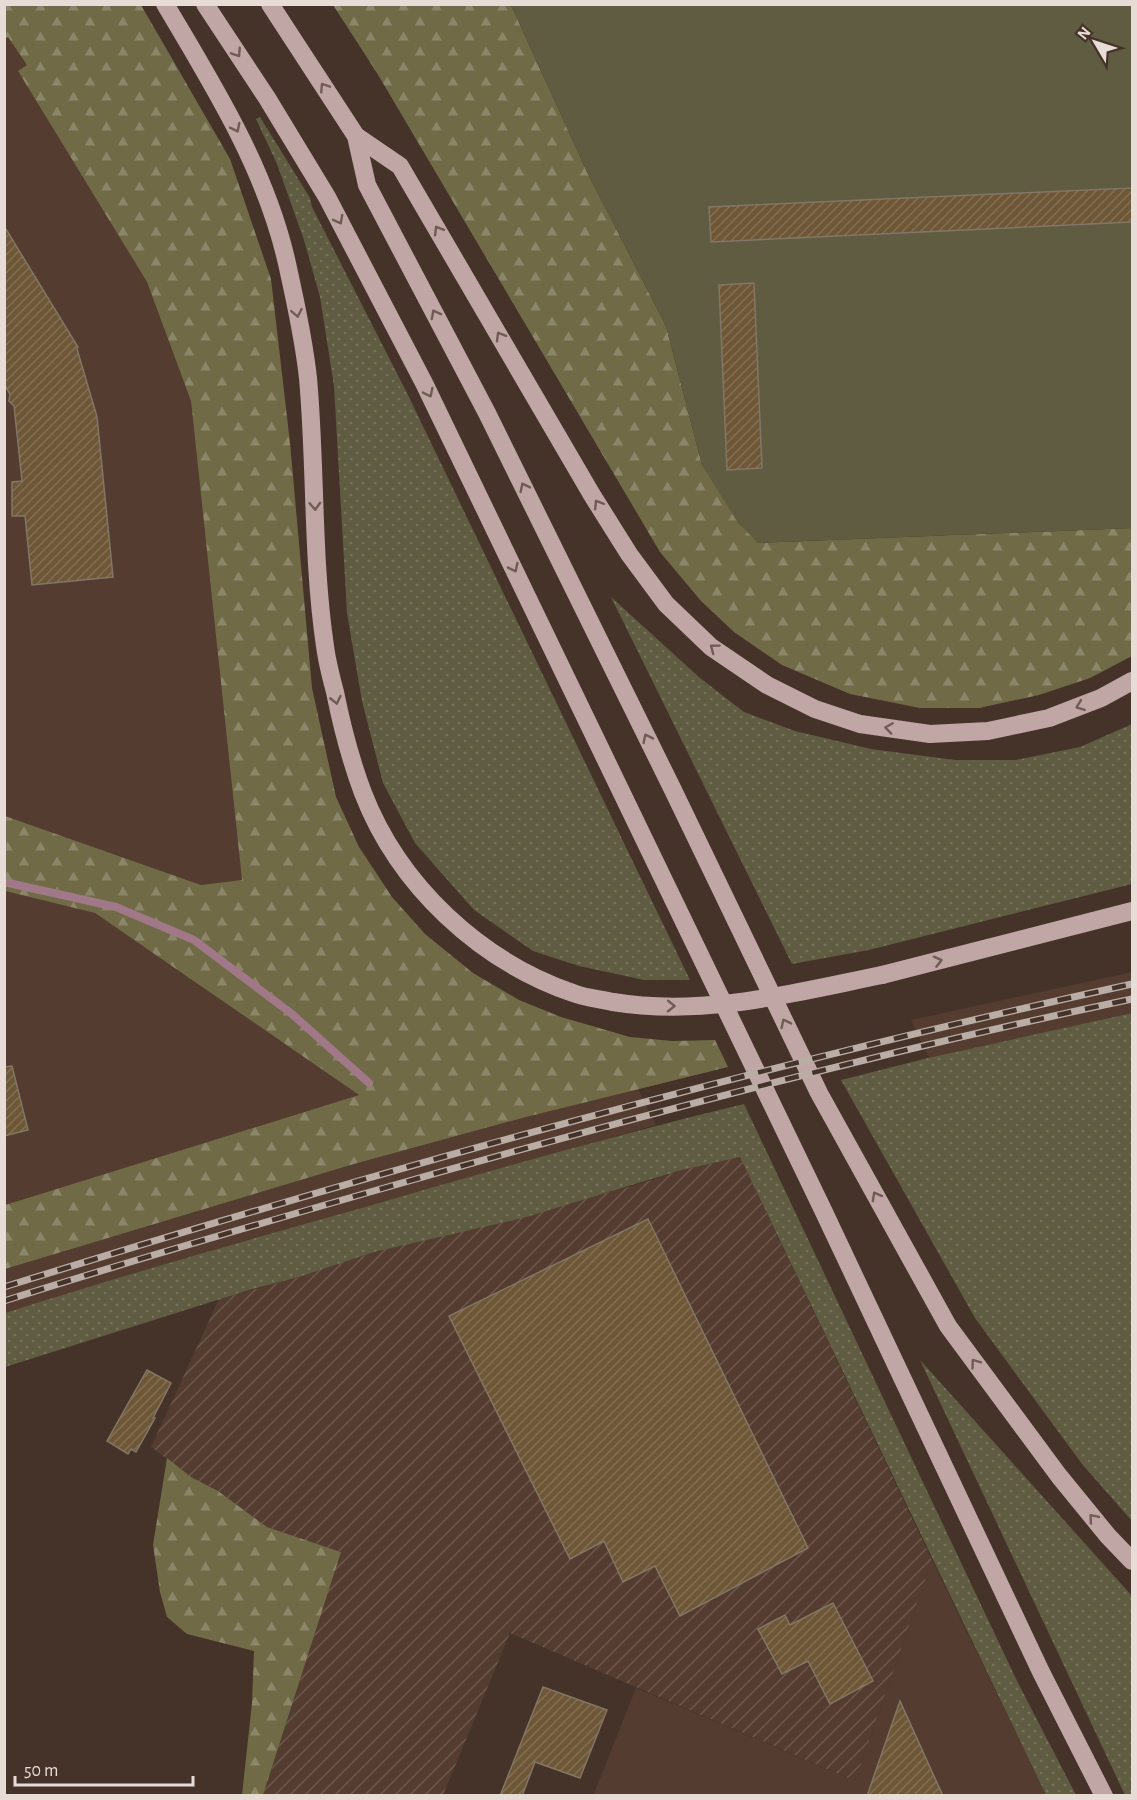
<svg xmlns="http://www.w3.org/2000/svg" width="1137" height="1800" font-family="'Alegreya Sans',sans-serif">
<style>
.built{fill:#543c30}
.industrial{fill:url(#industrial-furrows)}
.grass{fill:url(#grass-dots)}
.forest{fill:url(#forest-firs)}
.pitch{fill:#5f5c41}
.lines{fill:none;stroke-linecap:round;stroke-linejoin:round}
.stream{stroke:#a17887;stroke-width:8}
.building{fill:url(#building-hatch);stroke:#837665;stroke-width:1.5}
.motorway{stroke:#c0a7a6;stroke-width:18}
.rail-casing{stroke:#b9ada6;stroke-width:7}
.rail{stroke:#45332a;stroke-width:4.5;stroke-dasharray:14;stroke-linecap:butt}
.motorway-bridge{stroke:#c0a7a6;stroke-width:18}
.oneway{stroke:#705c55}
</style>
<defs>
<pattern id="industrial-furrows" width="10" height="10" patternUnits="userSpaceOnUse" patternTransform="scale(1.5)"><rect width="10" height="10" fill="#543c30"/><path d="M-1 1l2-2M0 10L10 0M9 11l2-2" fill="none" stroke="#6d584d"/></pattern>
<pattern id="grass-dots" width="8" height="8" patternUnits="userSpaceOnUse" patternTransform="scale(1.5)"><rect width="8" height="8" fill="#5f5c41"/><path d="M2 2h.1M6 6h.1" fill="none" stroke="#76735c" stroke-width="1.8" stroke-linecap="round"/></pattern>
<pattern id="forest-firs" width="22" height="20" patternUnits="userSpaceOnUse" patternTransform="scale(1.5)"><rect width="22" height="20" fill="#706b46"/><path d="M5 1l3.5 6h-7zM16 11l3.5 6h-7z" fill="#8b8669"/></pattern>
<pattern id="building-hatch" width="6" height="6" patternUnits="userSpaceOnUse" patternTransform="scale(1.5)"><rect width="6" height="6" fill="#6d5737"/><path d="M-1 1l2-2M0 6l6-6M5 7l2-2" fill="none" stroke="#826f53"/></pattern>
</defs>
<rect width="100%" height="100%" fill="#45332a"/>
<g class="built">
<polygon points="8,37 28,65 19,72 147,282 191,401 242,880 201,885 5,816 4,39"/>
<polygon points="5,891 95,913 360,1095 5,1205"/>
<polygon points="1132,972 1132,1013 929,1058 911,1020"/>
<polygon points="638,1089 656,1125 240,1242 5,1313 5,1269 354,1164 526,1117"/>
<polygon points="932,1560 1046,1795 593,1796 636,1688 855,1781"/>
</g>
<polygon class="industrial" points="740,1157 932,1560 855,1781 510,1633 443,1795 263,1795 341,1552 267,1527 218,1491 191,1477 151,1447 219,1299 299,1277 374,1252 636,1185 678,1171"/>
<g class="grass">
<polygon points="260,117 310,198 312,207 407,393 690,980 644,980 579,966 533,951 474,910 415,843 383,783 362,701 347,613 334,386 320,297 304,240 277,164 256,119"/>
<polygon points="611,597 700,678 744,712 795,731 871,749 955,760 1016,760 1080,747 1132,724 1132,884 869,950 792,964"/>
<polygon points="1132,1013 1132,1521 1082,1464 975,1318 841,1080 928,1058"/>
<path d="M744 1104 1018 1683 1076 1795H1046L740 1157 678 1171 523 1218 374 1252 299 1277 249 1290 5 1367V1313C121 1276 240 1242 358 1209 486 1172 615 1135 744 1104Z"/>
<polygon points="920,1360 1132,1596 1132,1795 1125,1795"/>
</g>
<g class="forest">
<polygon points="5,4 141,5 230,159 271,279 290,443 312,688 336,797 359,847 392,897 425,934 473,973 519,1000 561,1017 630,1037 672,1041 715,1040 728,1067 526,1117 354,1164 5,1269 5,1205 359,1095 95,913 5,891 5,816 201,885 242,880 191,401 147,282 18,71 27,65 8,37 5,39"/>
<polygon points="333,5 511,5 587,172 666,326 702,465 758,543 1132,528 1132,656 1090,678 1039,695 979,708 920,708 850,694 782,665 734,632 701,601 660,552 377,73"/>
<polygon points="167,1458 191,1477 218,1491 267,1527 341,1552 263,1795 242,1795 252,1703 254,1651 187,1634 167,1617 160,1592 153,1545"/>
</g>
<polygon class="pitch" points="511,5 1132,5 1132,528 758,543 738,523 702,465 666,326 587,172"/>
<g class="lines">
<polyline class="stream" points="4,882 116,907 194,940 292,1014 369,1083"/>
</g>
<g class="building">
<polygon points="1132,188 1132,222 711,242 709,207"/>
<polygon points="4,226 78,347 77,349 97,417 113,577 32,585 25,516 12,516 12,482 22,481 14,406 9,401 10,394 4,384"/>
<polygon points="754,283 762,468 727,470 719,285"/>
<polygon points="12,1066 28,1130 4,1136 4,1067"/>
<polygon points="648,1219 808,1548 680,1616 655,1566 623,1582 604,1541 570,1559 449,1316"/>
<polygon points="147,1370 171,1383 153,1418 155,1418 136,1452 131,1449 128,1454 107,1441"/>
<polygon points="833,1603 873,1681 830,1704 808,1661 782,1674 758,1629 785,1615 790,1625"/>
<polygon points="543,1687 607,1710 580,1778 535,1762 522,1796 500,1796"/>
<polygon points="900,1701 943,1796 867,1796"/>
</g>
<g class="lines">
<g class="motorway">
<path d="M165 4C215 88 268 173 288 268 296 304 304 341 308 378 316 467 312 558 325 646 327 662 331 677 335 692 342 727 351 761 363 793 399 886 480 961 573 993 585 998 600 999 613 1002"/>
<polyline points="205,4 267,98 327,197 424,383 823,1210 1041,1672 1104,1796"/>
<polyline points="270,4 356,136 367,185 487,413 673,790 819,1093 948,1326 1059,1476 1108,1536 1132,1561"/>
<polyline points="356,136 400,166 592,495 629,554 666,604 711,647 767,685 815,709 860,724 930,734 988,731 1049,718 1101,698 1132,681"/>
<polyline points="882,975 1132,911"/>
</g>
<defs>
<g id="rail">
<path d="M4 1287C377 1171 752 1067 1132 984"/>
<path d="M4 1301C126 1262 248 1227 370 1192 622 1120 876 1053 1132 999"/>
</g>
</defs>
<use href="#rail" class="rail-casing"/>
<use href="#rail" class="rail"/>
<path class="motorway-bridge" d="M613 1002C704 1017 793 993 882 975"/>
</g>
<defs><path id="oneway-chevron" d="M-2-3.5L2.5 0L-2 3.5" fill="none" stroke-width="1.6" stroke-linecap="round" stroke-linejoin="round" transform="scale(1.5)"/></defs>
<g class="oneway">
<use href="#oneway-chevron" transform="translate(237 53) rotate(57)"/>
<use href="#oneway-chevron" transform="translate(324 87) rotate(-123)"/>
<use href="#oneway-chevron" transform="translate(236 128) rotate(63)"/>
<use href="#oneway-chevron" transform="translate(339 220) rotate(62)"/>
<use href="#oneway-chevron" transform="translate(438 230) rotate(-121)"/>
<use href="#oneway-chevron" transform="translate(297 313) rotate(79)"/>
<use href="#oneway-chevron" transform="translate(435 314) rotate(-118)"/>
<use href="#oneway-chevron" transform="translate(500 336) rotate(-120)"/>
<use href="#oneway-chevron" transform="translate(429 393) rotate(64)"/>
<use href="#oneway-chevron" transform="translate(524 487) rotate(-116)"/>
<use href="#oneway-chevron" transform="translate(598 504) rotate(-122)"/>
<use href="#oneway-chevron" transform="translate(315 506) rotate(87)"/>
<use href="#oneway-chevron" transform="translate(514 568) rotate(64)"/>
<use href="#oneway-chevron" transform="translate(714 648) rotate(-143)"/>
<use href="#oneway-chevron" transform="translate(336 700) rotate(77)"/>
<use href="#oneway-chevron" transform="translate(1080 706) rotate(159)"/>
<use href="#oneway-chevron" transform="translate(889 728) rotate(-172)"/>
<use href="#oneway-chevron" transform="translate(647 738) rotate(-116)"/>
<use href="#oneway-chevron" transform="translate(938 961) rotate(-14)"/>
<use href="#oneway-chevron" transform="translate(671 1006) rotate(1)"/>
<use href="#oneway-chevron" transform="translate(785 1023) rotate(-116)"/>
<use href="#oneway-chevron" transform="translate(876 1196) rotate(-119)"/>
<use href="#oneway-chevron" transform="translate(975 1363) rotate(-126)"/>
<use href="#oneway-chevron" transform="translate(1093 1518) rotate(-130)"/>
</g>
<rect width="1137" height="1800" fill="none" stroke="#e7dcd6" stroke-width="12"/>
<g transform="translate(1095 42) rotate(309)" stroke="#45332a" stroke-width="4.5" paint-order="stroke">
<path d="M0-4.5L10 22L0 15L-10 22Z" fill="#e7dcd6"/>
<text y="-9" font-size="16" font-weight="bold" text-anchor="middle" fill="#e7dcd6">N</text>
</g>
<path d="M15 1776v9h178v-9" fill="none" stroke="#e7dcd6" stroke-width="3"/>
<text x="24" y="1776" font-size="18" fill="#e7dcd6" stroke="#45332a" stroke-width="4.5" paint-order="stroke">50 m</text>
</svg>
